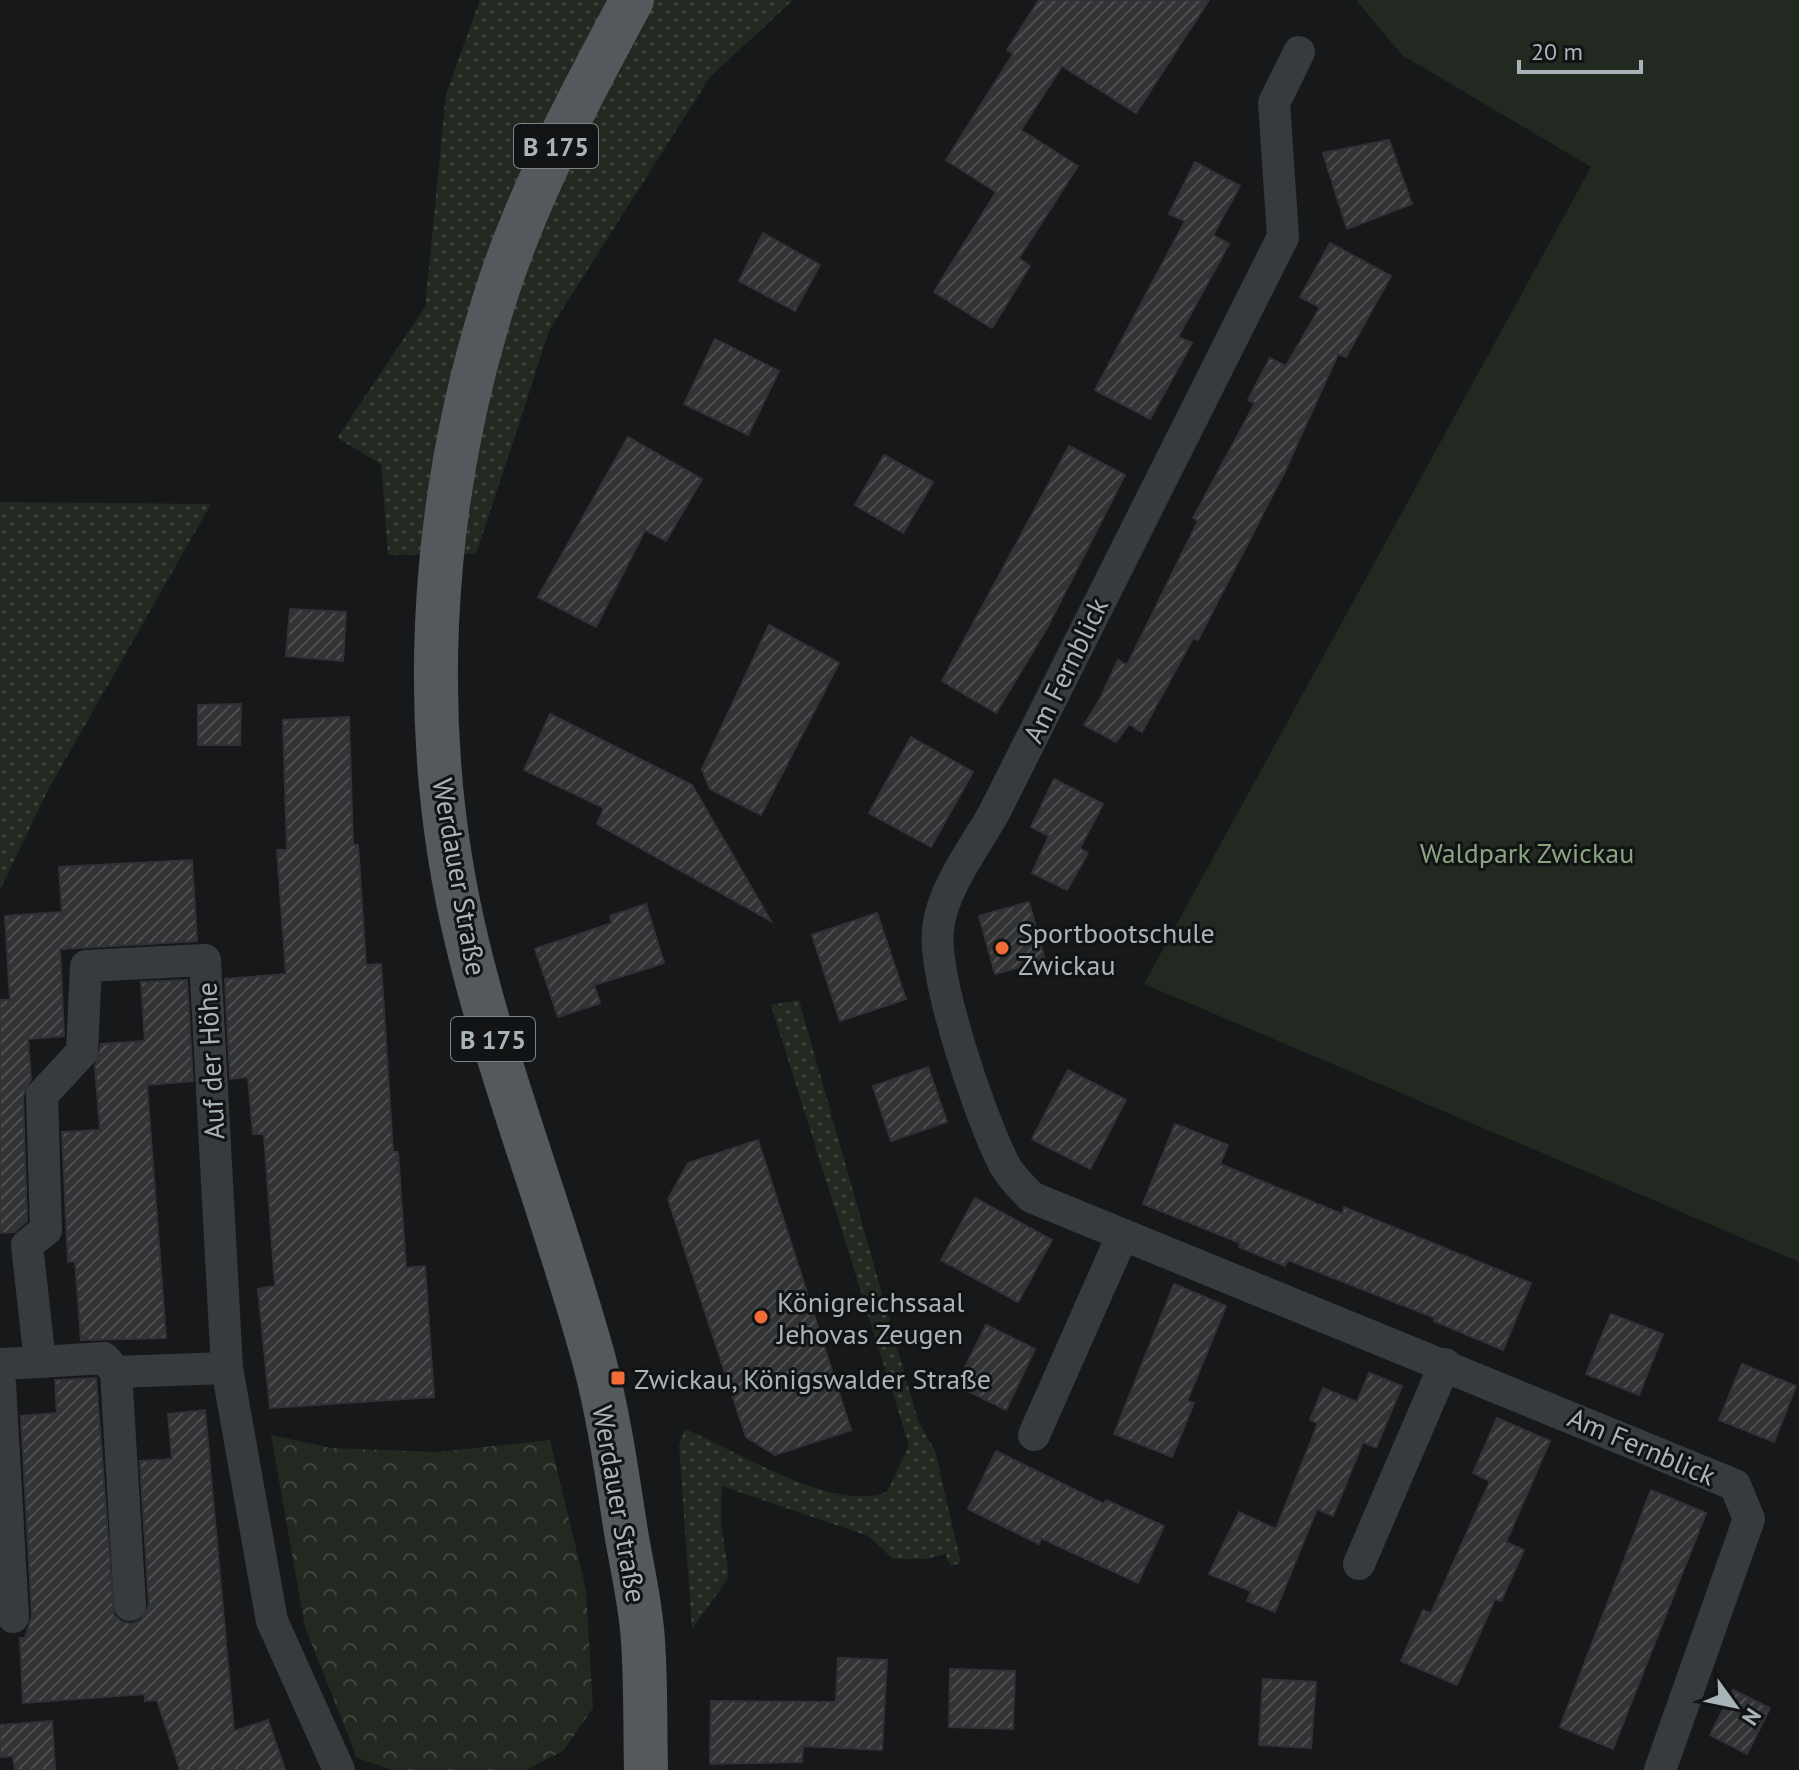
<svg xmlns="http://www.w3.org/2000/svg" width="1799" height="1770" font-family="'PT Sans',sans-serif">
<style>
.grass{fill:url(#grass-dots)}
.forest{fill:url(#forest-crowns)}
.green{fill:#222921}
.building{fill:url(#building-hatch);stroke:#313235;stroke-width:2}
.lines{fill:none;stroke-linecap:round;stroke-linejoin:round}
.street{stroke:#383b3e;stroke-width:32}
.primary{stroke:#54595d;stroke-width:44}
.poi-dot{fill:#f26d36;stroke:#121314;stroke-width:3}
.labels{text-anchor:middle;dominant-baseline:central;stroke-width:6;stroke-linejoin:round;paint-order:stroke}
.shield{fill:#121314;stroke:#7c8488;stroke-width:2}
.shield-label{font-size:26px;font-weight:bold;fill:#a9b4b9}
.street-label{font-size:28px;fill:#a9b4b9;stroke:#121314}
.park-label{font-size:28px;fill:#8ba480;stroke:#121314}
.poi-label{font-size:28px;fill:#a9b4b9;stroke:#121314;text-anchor:start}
</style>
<defs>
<pattern id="grass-dots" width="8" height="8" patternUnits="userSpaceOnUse" patternTransform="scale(2)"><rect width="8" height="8" fill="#222921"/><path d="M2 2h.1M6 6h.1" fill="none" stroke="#3f463f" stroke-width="1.8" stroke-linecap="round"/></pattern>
<pattern id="forest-crowns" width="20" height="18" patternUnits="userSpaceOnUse" patternTransform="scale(2)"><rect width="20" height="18" fill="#222921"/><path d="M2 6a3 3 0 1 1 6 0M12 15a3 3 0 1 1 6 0" fill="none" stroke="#3f463f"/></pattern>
<pattern id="building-hatch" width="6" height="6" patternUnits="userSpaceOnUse" patternTransform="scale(2)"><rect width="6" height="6" fill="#323335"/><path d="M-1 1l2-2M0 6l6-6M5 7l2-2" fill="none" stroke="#4d4e50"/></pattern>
</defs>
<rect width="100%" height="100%" fill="#171819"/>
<g class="grass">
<polygon points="480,0 793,0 710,77 550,329 476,554 388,555 381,464 337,438 425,307 446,94"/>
<polygon points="0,502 211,504 48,790 0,890"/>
<path d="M799 1000 918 1421 935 1451 961 1563 951 1566 945 1554 926 1559H893L868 1536 722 1486 721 1522 729 1577 692 1629 679 1445 685 1429C736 1450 831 1513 887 1492L909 1445 771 1005Z"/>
</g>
<polygon class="forest" points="271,1435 331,1448 438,1452 550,1440 586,1590 593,1708 563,1751 526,1770 392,1770 357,1758 305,1627"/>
<polygon class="green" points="1356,0 1799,0 1799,1262 1144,984 1591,167 1402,55"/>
<g class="building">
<polygon points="1039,0 1209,0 1136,113 1062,66 1021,130 1078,166 1019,258 1030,266 992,328 934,292 996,192 946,160 1013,54 1007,50"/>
<polygon points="1389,140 1412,204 1347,229 1323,153"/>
<polygon points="1195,162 1240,186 1213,235 1229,244 1178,337 1192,343 1150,419 1095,390 1185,221 1169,214"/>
<polygon points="763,233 820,265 795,311 739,281"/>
<polygon points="1330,243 1391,276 1346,357 1338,354 1284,473 1198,640 1193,638 1142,732 1129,724 1116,742 1084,725 1100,699 1118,660 1127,665 1198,521 1193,518 1255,403 1248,400 1270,358 1286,366 1320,307 1300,297"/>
<polygon points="715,339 779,371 748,435 684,404"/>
<polygon points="628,437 702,479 666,541 645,530 596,627 538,597"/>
<polygon points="1069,446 1125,475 1047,628 996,713 942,681"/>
<polygon points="884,455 933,482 903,533 855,505"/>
<polygon points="290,609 346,612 343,661 286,656"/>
<polygon points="769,625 839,663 761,815 710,789 702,769"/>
<polygon points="241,704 240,745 198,745 198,705"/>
<polygon points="550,714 692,785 771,921 597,824 604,808 524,770"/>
<polygon points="349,717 353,845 358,845 366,965 381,964 393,1152 398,1152 406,1268 425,1266 434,1397 270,1408 258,1289 275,1286 264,1134 253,1134 248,1077 230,1079 225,979 286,974 277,850 287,850 283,720"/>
<polygon points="911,737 973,772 931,847 869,813"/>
<polygon points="1054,779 1103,804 1080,848 1088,853 1067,890 1032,873 1049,836 1031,827"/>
<polygon points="192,860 197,941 60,949 64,1036 28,1039 31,1079 23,1096 27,1221 14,1232 0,1233 0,1000 10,1000 5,916 62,912 59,867"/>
<polygon points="1029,902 1045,960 995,974 979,916"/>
<polygon points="646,904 664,963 594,985 600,1003 558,1017 535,949 612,923 610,916"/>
<polygon points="877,913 906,999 840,1021 812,935"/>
<polygon points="187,980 193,1081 147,1085 166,1338 81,1340 75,1261 68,1262 62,1132 100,1130 95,1066 101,1044 145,1041 141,982"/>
<polygon points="928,1067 947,1122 891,1141 873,1086"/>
<polygon points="1068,1070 1126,1100 1090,1169 1032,1139"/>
<polygon points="1175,1124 1228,1145 1220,1164 1342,1214 1344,1207 1531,1283 1503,1350 1434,1321 1435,1318 1288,1260 1285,1266 1239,1247 1240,1243 1143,1204"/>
<polygon points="758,1140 851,1430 775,1455 746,1437 668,1199 688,1163"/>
<polygon points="975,1198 1052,1240 1018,1302 941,1260"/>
<polygon points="1174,1284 1226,1306 1187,1401 1194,1403 1172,1457 1114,1434"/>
<polygon points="1611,1314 1663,1334 1639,1395 1586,1374"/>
<polygon points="986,1325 1035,1349 1006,1410 956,1385"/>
<polygon points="1742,1364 1796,1386 1774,1442 1719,1420"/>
<polygon points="1369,1373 1402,1386 1376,1448 1363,1442 1333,1516 1317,1509 1275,1612 1247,1601 1251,1591 1209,1574 1239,1512 1276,1529 1318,1423 1310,1420 1323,1388 1357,1402"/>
<polygon points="96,1378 114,1615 122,1622 132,1624 141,1620 149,1605 140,1461 172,1459 168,1414 205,1410 234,1731 268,1720 285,1770 180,1770 157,1700 145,1701 145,1694 23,1703 20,1638 25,1638 32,1616 21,1416 57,1413 55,1380"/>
<polygon points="1497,1418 1550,1441 1506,1542 1524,1550 1501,1601 1495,1599 1457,1685 1401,1661 1423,1610 1431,1613 1490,1481 1473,1473"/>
<polygon points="996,1451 1104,1504 1106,1500 1164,1526 1138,1583 1041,1538 1039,1544 968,1509"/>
<polygon points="1651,1490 1706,1513 1613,1749 1560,1727"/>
<polygon points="838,1658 887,1660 882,1750 803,1746 802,1762 710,1764 711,1701 836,1702"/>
<polygon points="950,1669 1015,1671 1013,1729 949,1727"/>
<polygon points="1263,1679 1316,1682 1311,1748 1259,1745"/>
<polygon points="1733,1690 1770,1708 1747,1754 1710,1735"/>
<polygon points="52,1721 55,1770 15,1770 13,1756 0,1757 0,1725"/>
</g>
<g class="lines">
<g class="street">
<path d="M1299 52 1274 103 1283 237 994 813C975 847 942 889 938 929 933 979 980 1117 1004 1164 1010 1176 1022 1187 1031 1197L1735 1485 1749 1519 1660 1770"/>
<polyline points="40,1362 104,1358 116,1372 227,1368"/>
<polyline points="0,1364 40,1362 27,1245 46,1230 42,1095 82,1052 86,966 205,960 227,1368 272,1621 339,1770"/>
<polyline points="116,1372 130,1605"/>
<polyline points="0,1384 13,1617"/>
<polyline points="1034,1435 1122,1236"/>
<polyline points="1359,1564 1445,1364"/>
</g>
<path class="primary" d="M632 0C580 97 527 195 494 301 429 508 416 735 468 946 502 1086 556 1221 594 1360 609 1416 617 1474 626 1532 632 1568 641 1605 643 1641 646 1684 645 1727 646 1770"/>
</g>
<g class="poi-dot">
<circle cx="1002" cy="948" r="8"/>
<circle cx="761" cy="1317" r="8"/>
<rect x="610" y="1370" width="16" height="16" rx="4"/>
</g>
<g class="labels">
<g class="shield">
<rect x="514" y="124" width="84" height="44" rx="6"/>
<rect x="451" y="1017" width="84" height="44" rx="6"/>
</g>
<g class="shield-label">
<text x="556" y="146">B 175</text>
<text x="493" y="1039">B 175</text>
</g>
<g class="street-label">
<text transform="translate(1065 670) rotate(-64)">Am Fernblick</text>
<text transform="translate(460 877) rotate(80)">Werdauer Straße</text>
<text transform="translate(210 1061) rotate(-93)">Auf der Höhe</text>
<text transform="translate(1642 1446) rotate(23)">Am Fernblick</text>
<text transform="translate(620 1504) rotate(80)">Werdauer Straße</text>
</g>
<g class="park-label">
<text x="1527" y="852">Waldpark Zwickau</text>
</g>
<g class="poi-label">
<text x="1018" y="932">Sportbootschule<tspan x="1018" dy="32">Zwickau</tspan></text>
<text x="777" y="1301">Königreichssaal<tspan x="777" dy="32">Jehovas Zeugen</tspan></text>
<text x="634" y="1378">Zwickau, Königswalder Straße</text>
</g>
</g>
<g transform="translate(1735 1706) rotate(123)" stroke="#121314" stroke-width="6" paint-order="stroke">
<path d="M0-6L14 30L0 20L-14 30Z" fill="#a9b4b9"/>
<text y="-12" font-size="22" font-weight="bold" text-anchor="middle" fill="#a9b4b9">N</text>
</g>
<path d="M1519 60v12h122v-12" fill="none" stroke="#a9b4b9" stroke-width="4"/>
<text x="1531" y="60" font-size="24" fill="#a9b4b9" stroke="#121314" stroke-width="6" paint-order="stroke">20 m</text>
</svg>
